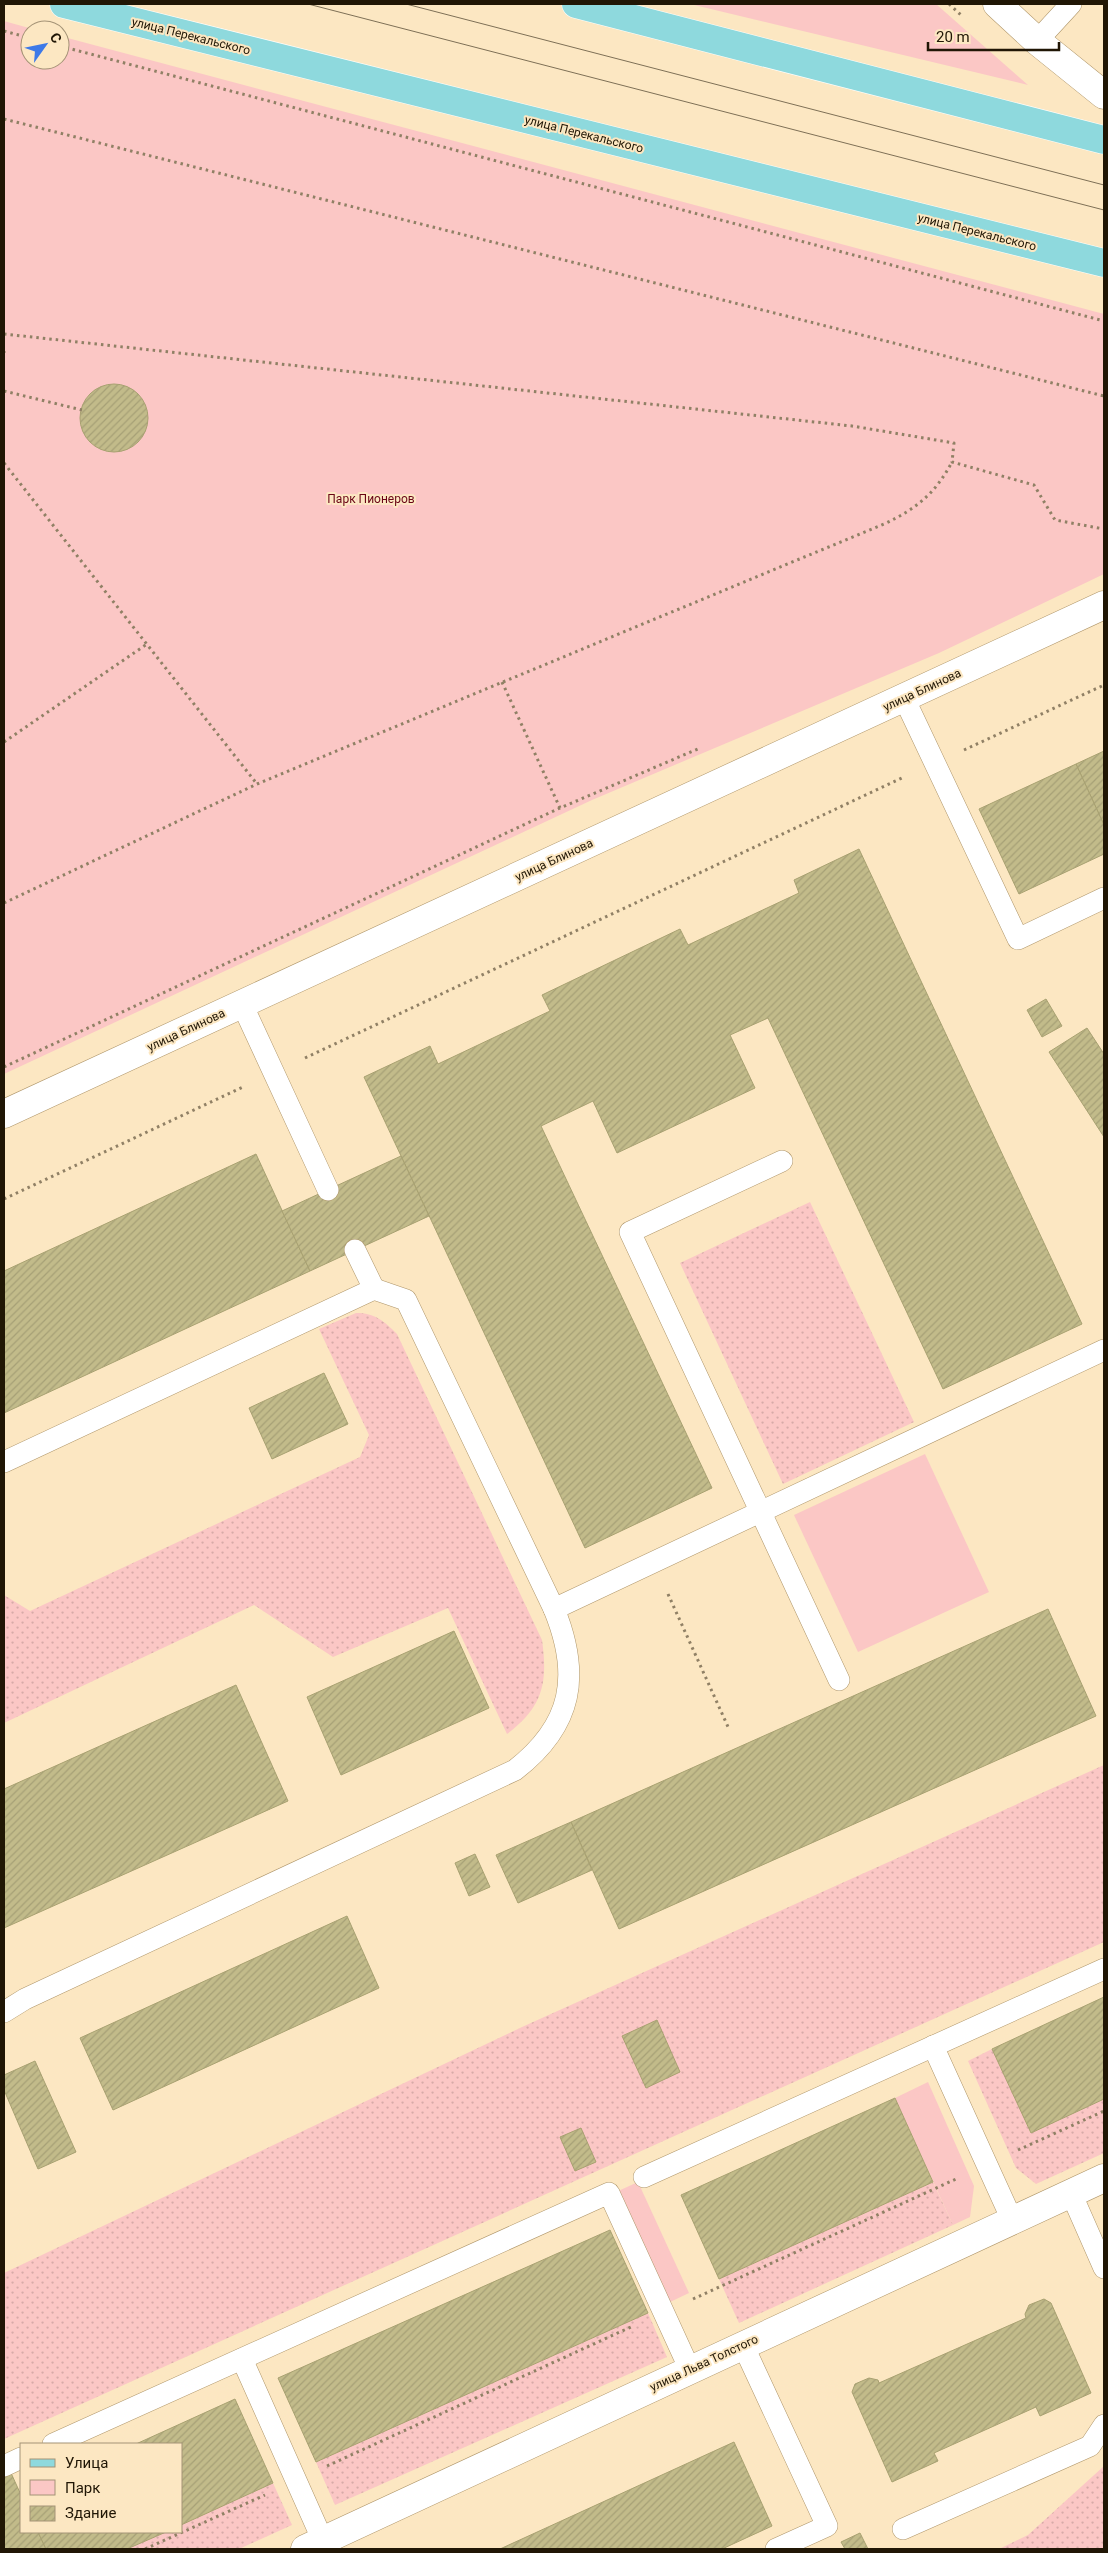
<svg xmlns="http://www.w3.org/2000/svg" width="1108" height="2553" font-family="Roboto,sans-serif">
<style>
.green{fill:#fbc7c5}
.garden{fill:url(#garden-dots)}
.building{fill:url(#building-hatch);stroke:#a8a171}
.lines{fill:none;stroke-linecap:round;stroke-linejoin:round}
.lane-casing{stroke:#af966a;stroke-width:22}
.street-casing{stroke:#af966a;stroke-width:29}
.secondary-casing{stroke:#af966a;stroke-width:29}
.primary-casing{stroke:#fff;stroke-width:29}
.path{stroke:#908065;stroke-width:3;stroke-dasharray:2.5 4;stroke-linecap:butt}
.lane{stroke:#fff;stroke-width:21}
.street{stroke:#fff;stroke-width:28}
.secondary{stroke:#fff;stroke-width:28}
.primary{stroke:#8ed9dd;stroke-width:28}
.tram{stroke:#7e7056;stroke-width:1}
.labels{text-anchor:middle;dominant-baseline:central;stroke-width:4;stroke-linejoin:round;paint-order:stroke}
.street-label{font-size:12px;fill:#201605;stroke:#fce7c2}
.park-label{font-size:12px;fill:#690415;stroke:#fce7c2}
</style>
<defs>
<pattern id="garden-dots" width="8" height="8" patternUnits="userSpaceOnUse" patternTransform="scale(1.25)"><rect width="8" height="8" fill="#fbc7c5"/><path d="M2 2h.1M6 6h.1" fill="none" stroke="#d7aaa8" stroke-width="1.8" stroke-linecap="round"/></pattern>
<pattern id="building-hatch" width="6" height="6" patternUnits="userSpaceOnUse" patternTransform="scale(1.25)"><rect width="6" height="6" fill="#c2bb8a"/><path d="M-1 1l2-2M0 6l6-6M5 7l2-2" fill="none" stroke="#a6a076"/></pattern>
</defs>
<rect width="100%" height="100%" fill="#fce7c2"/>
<g class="green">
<polygon points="690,4 936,4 1028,85"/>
<polygon points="4,21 36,30 30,30 30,60 60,60 60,36 1104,314 1104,574 939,653 592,800 4,1074"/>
<polygon points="925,1454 989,1592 858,1652 794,1515"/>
<polygon points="928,2082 974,2186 970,2217 953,2225 895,2098"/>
<polygon points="638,2182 689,2293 668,2303 616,2192"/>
</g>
<g class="garden">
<polygon points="810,1202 914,1422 783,1484 680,1263"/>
<path d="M356 1313C375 1313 384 1321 397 1334L542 1640C548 1683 543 1707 507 1734L448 1608 333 1657 254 1605 4 1723V1595L30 1611 360 1457 369 1435 319 1329Z"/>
<polygon points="1104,1765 1104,1942 4,2439 4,2273 522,2027"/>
<polygon points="992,2049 1031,2133 1104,2099 1104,2153 1036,2184 1016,2168 968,2061"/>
<polygon points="933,2182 953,2225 739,2323 719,2279"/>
<polygon points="648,2313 667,2357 335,2505 316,2462"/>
<polygon points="1104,2466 1104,2549 999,2549 1028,2535"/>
<polygon points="273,2483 292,2525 239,2549 127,2549 166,2532 181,2532 181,2525"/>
</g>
<g class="building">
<circle cx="114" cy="418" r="34"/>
<polygon points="1104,751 1104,825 1076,764"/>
<polygon points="1076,764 1104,825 1104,854 1019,894 979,809"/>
<polygon points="859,849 1082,1324 943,1389 768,1018 730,1035 755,1088 617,1153 593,1101 541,1126 712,1488 585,1548 364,1077 430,1046 438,1064 550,1011 542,995 680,929 688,945 799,893 794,880"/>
<polygon points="1046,999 1062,1026 1042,1037 1027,1010"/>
<polygon points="1087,1028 1104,1054 1104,1137 1049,1052"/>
<polygon points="256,1154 310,1271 4,1413 4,1271"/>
<polygon points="401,1156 429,1216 310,1271 282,1211"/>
<polygon points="324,1373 348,1424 272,1459 249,1408"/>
<polygon points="1048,1609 1096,1716 619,1929 571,1822"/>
<polygon points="454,1631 489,1708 341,1775 307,1697"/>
<polygon points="236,1685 288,1801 4,1928 4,1789"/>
<polygon points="571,1822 592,1870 518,1903 496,1855"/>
<polygon points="475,1854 490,1887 469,1896 455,1863"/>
<polygon points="347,1916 379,1988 113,2110 80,2038"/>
<polygon points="1104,1997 1104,2099 1031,2133 992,2049"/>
<polygon points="657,2020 680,2072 646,2088 622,2036"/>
<polygon points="35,2061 76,2152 38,2169 4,2090 4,2075"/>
<polygon points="895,2098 933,2182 719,2279 681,2195"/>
<polygon points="581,2128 596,2162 575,2171 560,2137"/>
<polygon points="610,2230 648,2313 316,2462 278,2378"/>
<polygon points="1044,2299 1051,2303 1091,2393 1040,2416 1036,2407 934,2453 938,2461 892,2482 852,2392 855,2384 869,2378 878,2380 879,2383 1026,2318 1025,2314 1029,2305"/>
<polygon points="235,2399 273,2483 181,2525 181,2444 136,2444"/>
<polygon points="734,2442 772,2526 722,2549 500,2549"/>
<polygon points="11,2473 21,2495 21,2532 38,2532 46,2549 4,2549 4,2477"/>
<polygon points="38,2532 166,2532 127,2549 46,2549"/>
<polygon points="860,2533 868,2549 845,2549 841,2542"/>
</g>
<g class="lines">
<defs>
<g id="lane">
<polyline points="1037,41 1071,4"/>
<polyline points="904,698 1018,939 1104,898"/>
<polyline points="242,1004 328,1190"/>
<polyline points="782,1161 630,1232 839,1680"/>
<polyline points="355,1250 374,1289"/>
<polyline points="4,1462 374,1289 406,1300 554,1609 1104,1350"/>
<path d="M4 2012 25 1999 515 1770C573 1725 581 1675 554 1609"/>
<polyline points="933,2046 1012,2220"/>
<polyline points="644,2177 1104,1969"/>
<polyline points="1071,2193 1104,2268"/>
<polyline points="743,2345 827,2526 776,2549"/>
<polyline points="242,2359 323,2541"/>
<polyline points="53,2444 609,2193 690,2370"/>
<polyline points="4,2466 21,2458"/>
<polyline points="903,2529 1090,2446 1104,2425"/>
</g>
<polyline id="street" points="305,2549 1104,2178"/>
<g id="secondary">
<polyline points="997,4 1037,41 1104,95"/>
<polyline points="4,1114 1104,605"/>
</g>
<g id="primary">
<polyline points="64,4 1104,263"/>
<polyline points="576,4 1104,140"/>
</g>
</defs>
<use href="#lane" class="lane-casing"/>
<use href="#street" class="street-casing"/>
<use href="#secondary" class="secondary-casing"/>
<use href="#primary" class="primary-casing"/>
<g class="path">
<polyline points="949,4 961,15"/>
<polyline points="4,31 30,38"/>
<polyline points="60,46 1104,321"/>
<polyline points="4,119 1104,396"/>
<polyline points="4,334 852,426 954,443 952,462 1034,485 1055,520 1104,529"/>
<polyline points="4,351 4,353"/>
<polyline points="4,391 82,410"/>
<polyline points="4,463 257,784"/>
<polyline points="502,682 560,808"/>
<polyline points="4,742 147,644"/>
<polyline points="964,750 1104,685"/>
<path d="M4 903 257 784 884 524C916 509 935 494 952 462"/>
<polyline points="305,1058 904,777"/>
<polyline points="4,1067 560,808 700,748"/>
<polyline points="4,1199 243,1087"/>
<polyline points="668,1594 729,1729"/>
<polyline points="1018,2150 1104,2111"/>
<polyline points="693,2299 956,2179"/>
<polyline points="327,2466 633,2326"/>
<polyline points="145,2549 265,2495"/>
</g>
<use href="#lane" class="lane"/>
<use href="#street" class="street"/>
<use href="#secondary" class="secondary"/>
<use href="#primary" class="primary"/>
<g class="tram">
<polyline points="308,4 1104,210"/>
<polyline points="406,4 1104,185"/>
</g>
</g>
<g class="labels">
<g class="street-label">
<text transform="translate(191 36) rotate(14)">улица Перекальского</text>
<text transform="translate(584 134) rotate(14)">улица Перекальского</text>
<text transform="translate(977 232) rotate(14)">улица Перекальского</text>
<text transform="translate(922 690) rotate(-25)">улица Блинова</text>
<text transform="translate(554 860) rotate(-25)">улица Блинова</text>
<text transform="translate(186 1030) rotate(-25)">улица Блинова</text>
<text transform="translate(704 2363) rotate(-25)">улица Льва Толстого</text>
</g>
<g class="park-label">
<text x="371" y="499">Парк Пионеров</text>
</g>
</g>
<rect width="1108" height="2553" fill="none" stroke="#201605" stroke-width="10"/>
<rect x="20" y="2443" width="162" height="90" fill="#fce7c2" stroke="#a49376"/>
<rect x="30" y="2459" width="25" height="8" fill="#8ed9dd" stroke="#a49376"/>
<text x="65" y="2468" font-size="15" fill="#201605">Улица</text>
<rect x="30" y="2480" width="25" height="15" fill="#fbc7c5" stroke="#a49376"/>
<text x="65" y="2493" font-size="15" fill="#201605">Парк</text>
<rect x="30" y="2506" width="25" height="15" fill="url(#building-hatch)" stroke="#a49376"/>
<text x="65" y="2518" font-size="15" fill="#201605">Здание</text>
<g transform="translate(45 45) rotate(57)"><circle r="24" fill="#fce7c2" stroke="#a49376"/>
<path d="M0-4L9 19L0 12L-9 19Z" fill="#3d79e8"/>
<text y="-8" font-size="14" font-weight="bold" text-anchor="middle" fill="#201605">С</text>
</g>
<path d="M928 42v8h131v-8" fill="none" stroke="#201605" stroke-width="2.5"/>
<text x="936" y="42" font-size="15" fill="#201605" stroke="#fce7c2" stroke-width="4" paint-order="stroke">20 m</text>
</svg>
